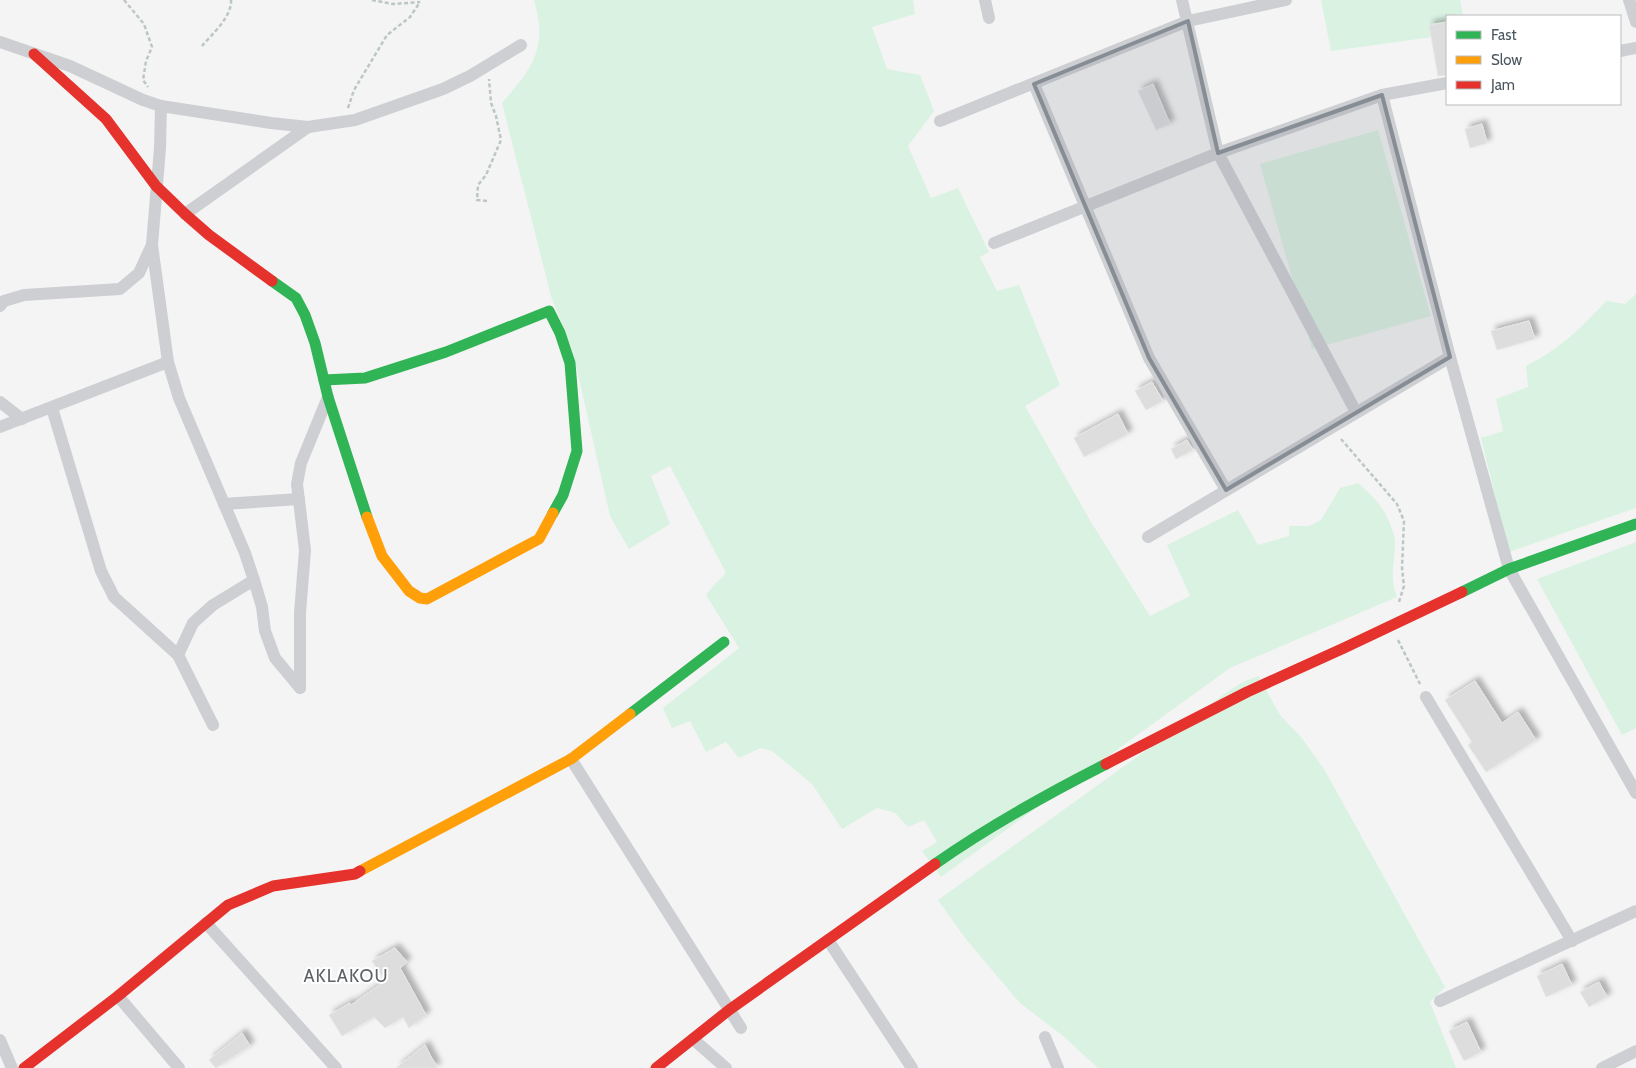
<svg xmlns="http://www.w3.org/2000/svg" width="1636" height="1068" font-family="Cabin,sans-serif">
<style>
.green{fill:#daf2e2}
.building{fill:#ddddde;stroke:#e5e6e6;filter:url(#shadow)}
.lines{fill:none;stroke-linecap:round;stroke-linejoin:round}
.path{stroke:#bcc7c4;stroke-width:2.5;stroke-dasharray:4 2.5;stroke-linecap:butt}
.street{stroke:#cdcfd2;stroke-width:12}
.fast{stroke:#30b455;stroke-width:11}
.slow{stroke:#ff9f0a;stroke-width:11}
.jam{stroke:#e5322d;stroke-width:11}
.marked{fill:#868d94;fill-opacity:0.2;stroke:#868d94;stroke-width:4;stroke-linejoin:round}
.labels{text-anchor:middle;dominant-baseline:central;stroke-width:4;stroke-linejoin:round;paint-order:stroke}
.quarter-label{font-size:18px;letter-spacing:1px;fill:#5f6367;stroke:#fff}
</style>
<defs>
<filter id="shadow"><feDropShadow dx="4.5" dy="-4.5" stdDeviation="2.5" flood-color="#0004"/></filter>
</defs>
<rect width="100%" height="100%" fill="#f4f4f4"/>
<g class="green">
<path d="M534 0H913L915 14 872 27 887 69 920 75 934 111 908 146 931 198 958 188 989 252 980 257 997 291 1019 285 1060 385 1025 406 1091 522 1150 616 1190 596 1167 545 1238 510 1258 545 1289 536V526H1309L1321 520 1340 488 1358 483C1373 496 1385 508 1391 527 1393 532 1395 537 1395 542 1395 565 1389 574 1397 597L1230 668 941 877 922 851 937 842 924 820 908 827 895 813 877 808 842 829 812 784 772 751 761 748 739 758 726 742 706 752 690 721 672 728 663 708 739 648 706 595 714 585 726 573 670 466 651 476 670 524 629 549 610 516 573 352 551 296 502 103C521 81 542 59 539 27 539 18 536 9 534 0Z"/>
<polygon points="1321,0 1460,0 1463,16 1447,16 1447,35 1331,51"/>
<polygon points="1378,130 1431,316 1312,349 1260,164"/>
<path d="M1636 294V508L1509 552 1481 438 1503 431 1496 399 1528 387 1526 366C1560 349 1581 328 1606 301L1625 304Z"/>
<polygon points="1636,542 1636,728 1622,735 1537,579"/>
<polygon points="1258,676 1280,715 1301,737 1324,769 1445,987 1430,1002 1456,1068 1098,1068 1063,1036 1020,1003 965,938 938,900 1230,690 1243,682"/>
</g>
<g class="building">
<polygon points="1447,22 1447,75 1438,76 1429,25"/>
<polygon points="1153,84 1170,124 1156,130 1138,91"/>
<polygon points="1482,124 1487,143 1470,148 1465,129"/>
<polygon points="1529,321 1535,339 1497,350 1491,331"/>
<polygon points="1152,382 1163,401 1146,410 1135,391"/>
<polygon points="1118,414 1128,434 1084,457 1074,438"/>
<polygon points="1187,440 1193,450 1176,459 1171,449"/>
<polygon points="1475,681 1502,723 1518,712 1536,740 1486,772 1468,745 1472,742 1445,700"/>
<polygon points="395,948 407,962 400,968 426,1015 409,1028 403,1017 385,1028 374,1017 342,1036 329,1015 350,1003 351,1005 385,981 372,961"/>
<polygon points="1562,964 1572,985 1546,997 1537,976"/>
<polygon points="1599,982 1607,997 1589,1007 1580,992"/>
<polygon points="1467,1022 1481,1052 1464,1061 1449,1031"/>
<polygon points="242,1033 250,1046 216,1068 209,1060"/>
<polygon points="425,1045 437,1068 396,1068"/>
</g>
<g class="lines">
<g class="path">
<polyline points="124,0 144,24 152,47 146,61 143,80 148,87"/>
<polyline points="372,0 393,4 420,2"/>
<path d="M202 46C212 34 232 17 231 0"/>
<polyline points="348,108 354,90 387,35 410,17 420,2"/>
<polyline points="487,201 477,200 478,185 486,175 501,140 496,116 491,103 489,79"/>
<polyline points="1341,439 1397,504 1404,521 1402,568 1404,586 1399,602"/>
<polyline points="1398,640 1420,684"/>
</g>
<g class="street">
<polyline points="985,0 989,18"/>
<polyline points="1182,0 1218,153 1356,412"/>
<polyline points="1629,0 1636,22"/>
<polyline points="0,42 70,66 143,100 161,106 271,123 308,127 355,120 443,89 470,76 521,45"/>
<polyline points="1620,51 1636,48"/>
<polyline points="1034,84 1149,358 1226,490"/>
<polyline points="1382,95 1450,357 1509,569 1636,793"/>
<polyline points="161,106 160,148 152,245 168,362 179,398 245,553 254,580"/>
<polyline points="940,121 1188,21 1286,0"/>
<polyline points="185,214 308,127"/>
<polyline points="994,243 1218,153 1382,95 1447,83"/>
<polyline points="0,306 4,301 24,295 120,289 139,273 151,247"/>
<polyline points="0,402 22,419"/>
<polyline points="52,408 101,571 114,597 178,655 213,725"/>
<polyline points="0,427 168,362"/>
<polyline points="224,504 299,499"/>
<polyline points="1148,537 1450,357"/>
<polyline points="178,655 193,623 213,605 254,580 262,607 265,631 275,658 300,688"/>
<polyline points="300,688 300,613 305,550 297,484 301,463 328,397"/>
<polyline points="1426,697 1572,941"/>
<polyline points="571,759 741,1028"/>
<polyline points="206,923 336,1068"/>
<polyline points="828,940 912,1068"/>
<polyline points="118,996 179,1068"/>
<polyline points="1440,1001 1636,911"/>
<polyline points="1045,1037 1058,1068"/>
<polyline points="693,1039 726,1068"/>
<polyline points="0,1040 12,1068"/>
<polyline points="1602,1068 1636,1051"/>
</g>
<g class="fast">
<polyline points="272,281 296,298 305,315 315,343 328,397 367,517"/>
<polyline points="324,380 365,378 446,352 549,311 560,333 570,363 577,451 563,495 553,513"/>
<polyline points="1462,592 1509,569 1636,524"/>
<polyline points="630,714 724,642"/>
<path d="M935 864C989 826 1047 794 1106 764"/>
</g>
<g class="slow">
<polyline points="367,517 382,556 409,591 420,598 427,599 539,539 553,513"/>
<polyline points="360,871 571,759 630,714"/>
</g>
<g class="jam">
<polyline points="34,54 106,119 156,186 185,214 209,235 272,281"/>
<polyline points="1106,764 1247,692 1344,648 1462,592"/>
<polyline points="24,1068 118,996 228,905 273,886 355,874 360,871"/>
<polyline points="656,1068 729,1010 935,864"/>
</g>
</g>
<path class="marked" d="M1188 21 1218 153 1382 95 1450 357 1226 490 1149 358 1034 84Z"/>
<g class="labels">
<g class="quarter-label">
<text x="346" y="976">AKLAKOU</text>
</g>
</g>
<rect x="1446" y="15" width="175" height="90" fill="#ffffff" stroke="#b7bbbf"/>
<rect x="1456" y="31" width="25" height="8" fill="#30b455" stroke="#b7bbbf"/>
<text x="1491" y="40" font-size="15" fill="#4a5660">Fast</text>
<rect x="1456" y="56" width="25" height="8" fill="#ff9f0a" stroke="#b7bbbf"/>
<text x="1491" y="65" font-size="15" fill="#4a5660">Slow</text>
<rect x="1456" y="81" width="25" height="8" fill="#e5322d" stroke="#b7bbbf"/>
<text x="1491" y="90" font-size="15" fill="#4a5660">Jam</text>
</svg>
